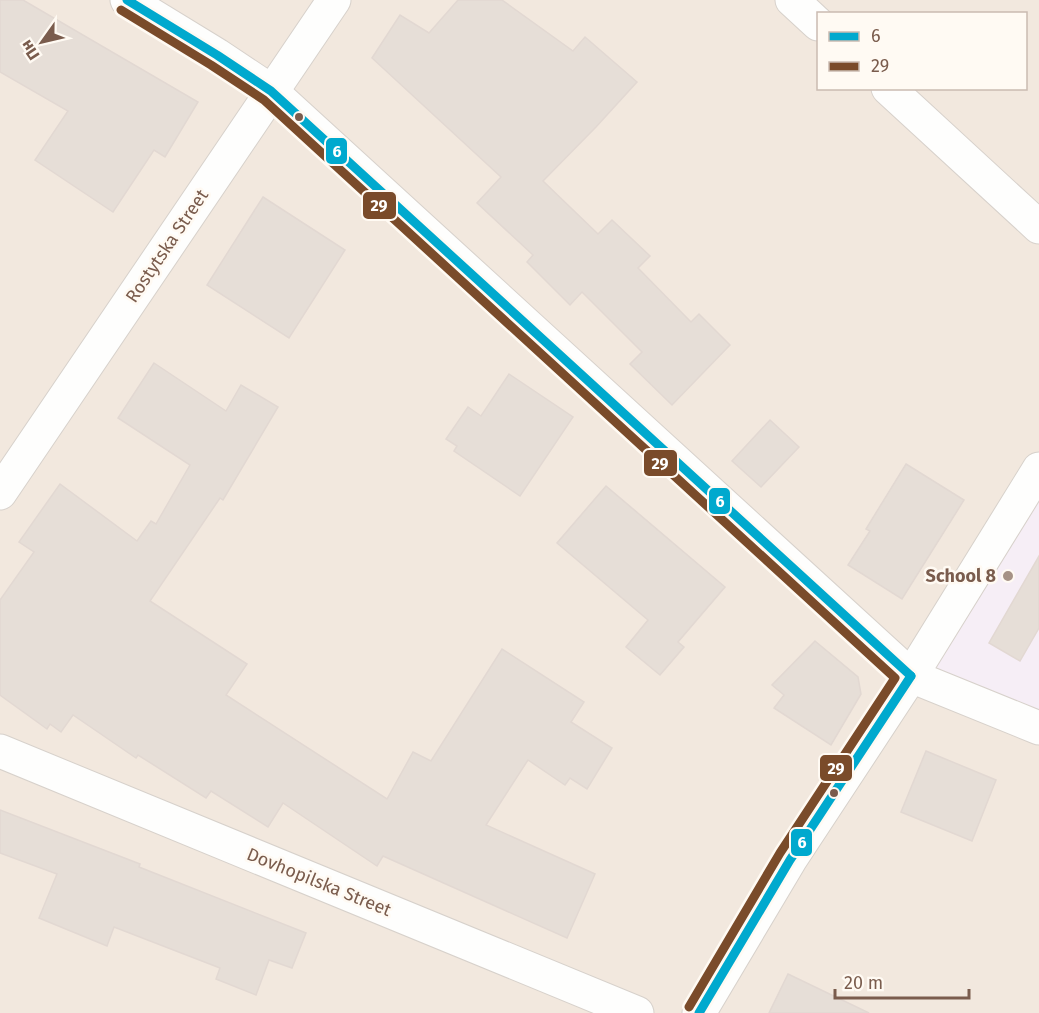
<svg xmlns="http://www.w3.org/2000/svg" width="1039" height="1013" font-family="'Fira Sans',sans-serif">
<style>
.residential{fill:#f2e8de;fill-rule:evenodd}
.education{fill:#f6eef6}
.building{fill:#e6ded7;stroke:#e2d8d2;stroke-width:1.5}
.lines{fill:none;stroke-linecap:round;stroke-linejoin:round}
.minor-casing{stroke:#d7d1cb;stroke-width:35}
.tertiary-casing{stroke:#d7d1cb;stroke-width:35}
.minor{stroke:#fefefd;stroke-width:33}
.tertiary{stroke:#fefefd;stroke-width:33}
.bus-1-casing{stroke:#fffaf3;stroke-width:14}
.bus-2-casing{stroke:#fffaf3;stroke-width:14}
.bus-1{stroke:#00a9ce;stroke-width:9}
.bus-2{stroke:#7a4b2a;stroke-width:9}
.bus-dot{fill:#7a5c4d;stroke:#fffaf3;stroke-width:2}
.poi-dot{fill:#a69286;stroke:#fffaf3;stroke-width:2}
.labels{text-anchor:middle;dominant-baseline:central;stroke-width:5;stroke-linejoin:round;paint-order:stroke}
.street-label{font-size:18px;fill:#7a5c4d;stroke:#fffaf3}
.poi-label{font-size:18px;font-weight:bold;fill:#7a5c4d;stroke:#fffaf3;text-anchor:end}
.line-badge{stroke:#fffaf3;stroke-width:2}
.badge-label{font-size:16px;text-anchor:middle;font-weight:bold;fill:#fff}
</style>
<rect width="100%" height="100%" fill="#f9f5f0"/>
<path class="residential" d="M0 0H1039V1013H0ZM818 14H1026V88H818Z"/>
<polygon class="education" points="1039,479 1039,725 915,674"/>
<g class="building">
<polygon points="0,0 23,0 198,102 165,157 154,150 113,212 35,160 68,111 0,72"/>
<polygon points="458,0 502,0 573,51 585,37 637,82 596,127 543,181 598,234 612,220 650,256 638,268 691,322 699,314 730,345 672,405 630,364 642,352 582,292 570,305 527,262 533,255 477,203 501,177 372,58 400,15 429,33"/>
<polygon points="263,197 345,250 289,338 207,285"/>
<polygon points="154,363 226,411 241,385 278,407 223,500 220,498 150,601 247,664 226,695 387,799 413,752 431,761 502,649 584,702 571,722 612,748 587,789 570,778 565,785 528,760 486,825 595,874 567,938 383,856 377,866 283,803 268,827 211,791 206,798 138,755 136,758 73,715 61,732 50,724 47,729 0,695 0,600 34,552 19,542 60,484 137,541 151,521 156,524 190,465 118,418"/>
<polygon points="509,374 573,417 520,496 454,451 457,446 446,439 468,407 481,416"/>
<polygon points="770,420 799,447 761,487 732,461"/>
<polygon points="906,464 964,500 902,599 848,565 870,531 866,529"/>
<polygon points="606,486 725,587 678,642 684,647 660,675 626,647 648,620 557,543"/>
<polygon points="1039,556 1039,628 1020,661 989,643"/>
<polygon points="815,641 858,677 861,694 831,745 774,708 784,695 772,685"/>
<polygon points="926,751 996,780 972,841 901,812"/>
<polygon points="0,810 140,864 139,867 306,933 292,968 269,960 256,995 216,979 220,968 114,927 107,946 39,918 57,874 0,853"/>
<polygon points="788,974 869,1013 769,1013"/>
</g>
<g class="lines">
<defs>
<g id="minor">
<polyline points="792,0 818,24"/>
<polyline points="888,88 1039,227"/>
<polyline points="0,493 334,0"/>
<polyline points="911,676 1039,728"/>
<polyline points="0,751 637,1013"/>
</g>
<g id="tertiary">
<polyline points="127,0 217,55 271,91 911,676"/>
<polyline points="699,1013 790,860 911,676 1039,469"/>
</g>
</defs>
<use href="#minor" class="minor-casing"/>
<use href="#tertiary" class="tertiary-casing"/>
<use href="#minor" class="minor"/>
<use href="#tertiary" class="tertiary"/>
<defs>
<g id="bus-1">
<polyline points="127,0 217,55 271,91 911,676"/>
<polyline points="699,1013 790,860 911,676"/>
</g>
<polyline id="bus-2" points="121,10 211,65 264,100 895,678 780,853 689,1007"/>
</defs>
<use href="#bus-1" class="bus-1-casing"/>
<use href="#bus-2" class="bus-2-casing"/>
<use href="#bus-1" class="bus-1"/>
<use href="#bus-2" class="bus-2"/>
</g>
<g class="bus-dot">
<circle cx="299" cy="117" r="5"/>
<circle cx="834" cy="793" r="5"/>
</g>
<circle class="poi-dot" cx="1008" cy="576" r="6"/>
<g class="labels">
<g class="street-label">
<text transform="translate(167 246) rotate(-56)">Rostytska Street</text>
<text transform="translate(319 882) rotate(22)">Dovhopilska Street</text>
</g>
<g class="poi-label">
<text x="996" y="576">School 8</text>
</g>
</g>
<g class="line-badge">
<rect x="325" y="137" width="23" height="28" rx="6" fill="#00a9ce"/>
<rect x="362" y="191" width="35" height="29" rx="6" fill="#7a4b2a"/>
<rect x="643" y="449" width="35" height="28" rx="6" fill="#7a4b2a"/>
<rect x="708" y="487" width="23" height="28" rx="6" fill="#00a9ce"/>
<rect x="819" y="754" width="34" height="28" rx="6" fill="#7a4b2a"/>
<rect x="790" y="828" width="23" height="29" rx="6" fill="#00a9ce"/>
</g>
<g class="badge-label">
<text x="337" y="157">6</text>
<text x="379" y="211">29</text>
<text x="660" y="469">29</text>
<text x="720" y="507">6</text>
<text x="836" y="774">29</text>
<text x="802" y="848">6</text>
</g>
<rect x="817" y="12" width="210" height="78" fill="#fffaf3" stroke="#cabbb1" stroke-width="1.5"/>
<rect x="829" y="32" width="30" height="9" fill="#00a9ce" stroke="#cabbb1" stroke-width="1.5"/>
<text x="871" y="42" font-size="18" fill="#7a5c4d">6</text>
<rect x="829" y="62" width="30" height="9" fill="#7a4b2a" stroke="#cabbb1" stroke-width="1.5"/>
<text x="871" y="72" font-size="18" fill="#7a5c4d">29</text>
<g transform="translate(42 42) rotate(236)" stroke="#fffaf3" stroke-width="4.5" paint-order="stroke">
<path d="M0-4.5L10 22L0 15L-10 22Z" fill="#7a5c4d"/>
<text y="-9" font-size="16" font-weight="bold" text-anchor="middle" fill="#7a5c4d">Пн</text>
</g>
<path d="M835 989v9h134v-9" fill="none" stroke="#7a5c4d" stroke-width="3"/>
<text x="844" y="989" font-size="18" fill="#7a5c4d" stroke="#fffaf3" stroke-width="4.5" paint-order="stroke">20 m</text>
</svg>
